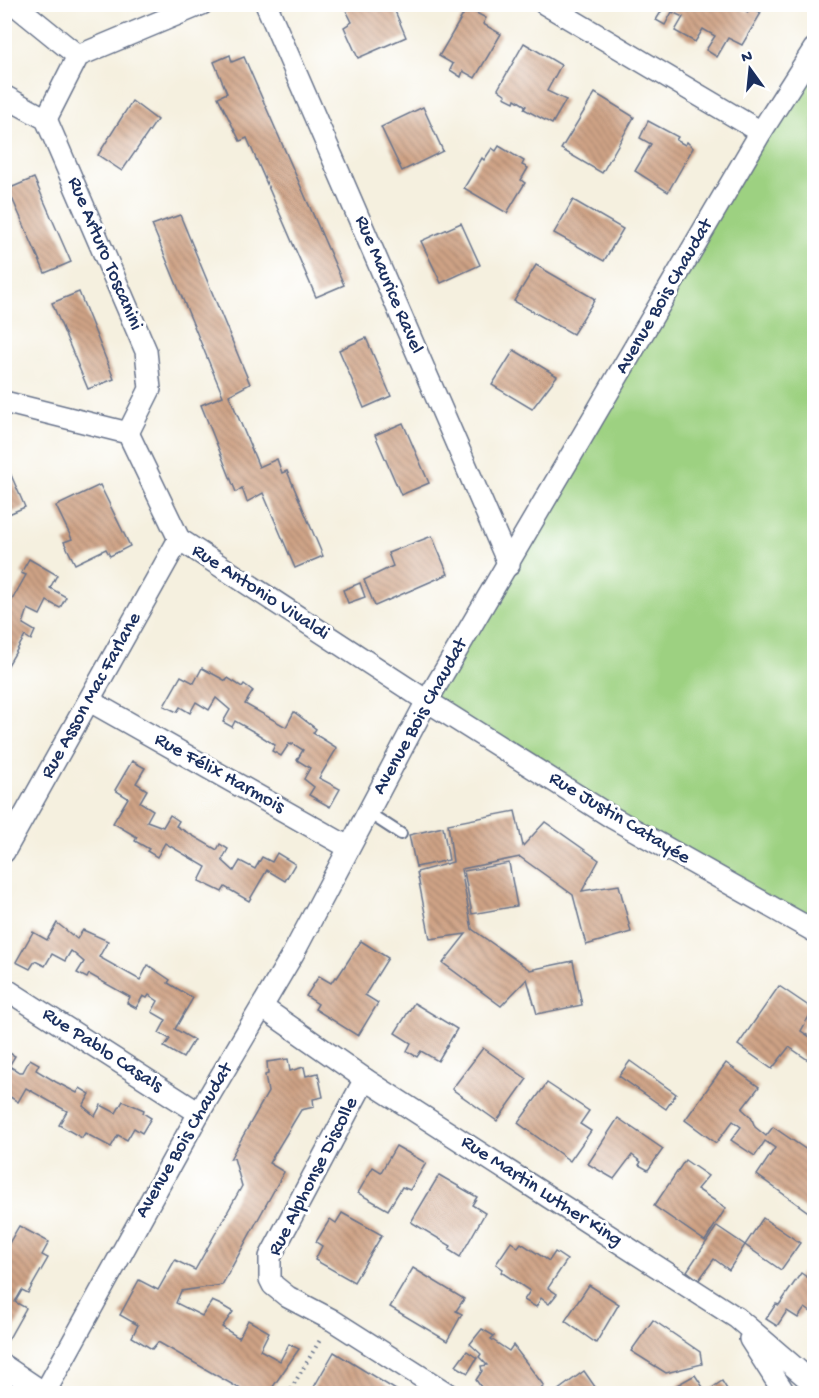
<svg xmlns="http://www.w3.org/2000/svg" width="819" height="1398" font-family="'Gochi Hand',sans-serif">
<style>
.pitch{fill:#9dd181;stroke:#5c8070;stroke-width:1.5}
.building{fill:url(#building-back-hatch)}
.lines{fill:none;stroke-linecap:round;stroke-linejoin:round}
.service-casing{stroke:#67738b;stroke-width:14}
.minor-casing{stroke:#67738b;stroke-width:24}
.path{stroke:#67738b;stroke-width:4;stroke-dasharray:1.5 4.5;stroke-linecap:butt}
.service{stroke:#fff;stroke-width:10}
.minor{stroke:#fff;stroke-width:21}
.labels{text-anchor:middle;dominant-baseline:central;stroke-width:6;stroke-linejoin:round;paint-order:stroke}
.street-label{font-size:20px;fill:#1b2f5e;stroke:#fff}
</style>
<defs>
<pattern id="building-back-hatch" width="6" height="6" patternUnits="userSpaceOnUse" patternTransform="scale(1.5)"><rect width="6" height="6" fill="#cfa385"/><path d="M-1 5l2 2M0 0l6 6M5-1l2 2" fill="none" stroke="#a78570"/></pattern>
</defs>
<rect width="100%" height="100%" fill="#fff"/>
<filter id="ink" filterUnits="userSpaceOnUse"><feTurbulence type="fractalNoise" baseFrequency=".0167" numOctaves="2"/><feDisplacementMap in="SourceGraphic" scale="12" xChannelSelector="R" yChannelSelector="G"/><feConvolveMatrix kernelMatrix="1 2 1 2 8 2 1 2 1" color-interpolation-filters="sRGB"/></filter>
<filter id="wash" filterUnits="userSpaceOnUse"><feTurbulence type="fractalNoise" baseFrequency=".008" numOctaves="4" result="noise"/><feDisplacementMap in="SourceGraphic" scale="24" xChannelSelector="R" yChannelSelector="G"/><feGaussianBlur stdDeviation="1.35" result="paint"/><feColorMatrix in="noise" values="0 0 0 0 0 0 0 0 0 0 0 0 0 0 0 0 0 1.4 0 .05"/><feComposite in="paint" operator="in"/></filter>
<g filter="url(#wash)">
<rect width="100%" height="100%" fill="#f5f0df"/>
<polygon class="pitch" points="814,49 814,931 427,701"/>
<g id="blocks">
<g class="building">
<polygon points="343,4 392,4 406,37 358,58 344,27 352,22"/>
<polygon points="660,4 734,4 748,12 751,7 761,13 742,45 728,38 717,57 706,50 715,36 703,29 695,42 675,31 683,17 672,12 665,25 656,20 664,7"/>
<polygon points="467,8 486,18 483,24 501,34 475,78 463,71 461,77 450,70 453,64 439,56"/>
<polygon points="524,43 561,65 547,91 566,100 552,124 524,109 526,106 515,99 514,102 504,97 506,95 498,89"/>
<polygon points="230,55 232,62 244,57 344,285 316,297 247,138 240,141 218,97 227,93 214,62"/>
<polygon points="595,93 634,117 602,173 561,149"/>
<polygon points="132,101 157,120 122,171 98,155"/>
<polygon points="423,107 443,151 402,171 381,127"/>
<polygon points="648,121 678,137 676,140 685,145 687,142 693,148 668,192 635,171 651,144 640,138"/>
<polygon points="499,146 524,161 522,165 528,168 521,180 525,183 507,213 464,188 482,158 484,160 492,148 496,151"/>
<polygon points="34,178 71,262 45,273 8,189"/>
<polygon points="573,200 623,229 604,261 554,233"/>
<polygon points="180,215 250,384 229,395 259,467 277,459 282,473 287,471 323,556 295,568 263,493 247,502 242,488 236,492 201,405 223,396 152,225"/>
<polygon points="461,223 480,265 441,283 421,241"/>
<polygon points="536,265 595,299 573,334 514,301"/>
<polygon points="79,292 114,379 88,389 52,303"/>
<polygon points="366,338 391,396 364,408 339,350"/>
<polygon points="514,350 557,376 532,409 492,385"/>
<polygon points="403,423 429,483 401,495 375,435"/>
<polygon points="4,459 25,507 4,516"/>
<polygon points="100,485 130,546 110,556 106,549 75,564 64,542 72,539 56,506"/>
<polygon points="432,536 448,574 375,606 364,580 393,566 388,553"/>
<polygon points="29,559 57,575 50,588 66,597 60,608 47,601 40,615 28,609 23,624 35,631 31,640 25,636 4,672 4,601 7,597 12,600 26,575 21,573"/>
<polygon points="360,583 365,597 348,603 343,590"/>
<polygon points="202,668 226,681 228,678 242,687 244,684 253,691 245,704 286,727 294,712 316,729 313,733 337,748 319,778 340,789 330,807 309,795 314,787 304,779 310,768 297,760 303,750 292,743 292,745 289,744 281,756 272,751 275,745 256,733 235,721 232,727 223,722 230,710 216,698 209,710 196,702 190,713 180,707 177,712 164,706 181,676 194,683"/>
<polygon points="132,761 145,768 136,783 147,790 140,802 153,810 147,821 163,827 170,815 179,821 176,826 217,850 220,844 228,849 222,860 234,871 240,861 255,869 262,857 272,862 277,853 295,864 285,881 267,870 249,901 225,887 222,892 199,881 206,867 165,843 157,857 147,851 149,849 135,841 137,837 113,823 128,798 115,790"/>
<polygon points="515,811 523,846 545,822 599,860 582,891 619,885 631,932 586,945 573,895 520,857 461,869 472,929 530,970 573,961 582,1005 537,1014 527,979 501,1006 443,963 466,934 430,939 417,872 453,862 448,824"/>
<polygon points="443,827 449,860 416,867 409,835"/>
<polygon points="509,863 517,906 472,914 464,871"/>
<polygon points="57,923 77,939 83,930 108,941 99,957 140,980 148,965 170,980 168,983 193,998 175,1029 194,1040 183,1058 164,1047 170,1039 159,1033 166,1020 152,1012 158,1001 149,995 147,998 143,996 136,1008 127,1003 130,997 89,974 87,978 77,973 84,962 71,951 65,961 52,954 45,966 35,961 30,969 16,962 33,932 47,940"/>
<polygon points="361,941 388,958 365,995 378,1003 358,1036 315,1009 318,1004 306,996 319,976 331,983 335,977 337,978"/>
<polygon points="779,986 813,1009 801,1031 810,1037 814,1030 814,1064 789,1047 772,1069 738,1045"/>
<polygon points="414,1003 457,1029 438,1061 421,1051 417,1057 407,1051 411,1043 395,1033"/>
<polygon points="483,1048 527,1079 497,1121 452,1089"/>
<polygon points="4,1050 15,1056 9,1066 19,1072 23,1072 30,1059 39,1064 36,1070 56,1082 77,1093 80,1088 90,1094 83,1106 95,1116 101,1105 116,1113 123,1101 144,1110 143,1113 151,1118 142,1133 134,1128 127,1140 118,1135 111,1147 85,1133 82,1138 59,1125 67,1111 26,1088 18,1102 7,1095"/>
<polygon points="288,1059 290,1071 304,1067 306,1076 318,1073 323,1097 313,1099 314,1107 301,1110 269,1163 284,1172 222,1285 181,1291 176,1303 202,1316 212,1301 221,1305 233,1312 222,1327 239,1338 248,1320 269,1332 260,1350 280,1361 289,1344 299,1349 268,1394 249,1394 158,1342 152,1349 132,1337 138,1325 120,1315 139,1280 158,1290 175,1260 195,1270 242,1186 234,1158 230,1159 268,1092 265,1075 268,1074 267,1062"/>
<polygon points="630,1061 676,1094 666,1109 619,1076"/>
<polygon points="726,1063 759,1087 742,1109 751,1117 755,1127 766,1136 773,1127 814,1155 814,1216 757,1175 775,1148 765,1141 755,1156 731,1140 741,1127 733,1121 716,1143 685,1120"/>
<polygon points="547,1083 589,1111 580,1124 591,1131 570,1161 518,1123"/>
<polygon points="618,1118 663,1149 648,1170 639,1165 641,1162 632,1155 614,1179 588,1164"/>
<polygon points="396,1146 426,1163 410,1190 402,1187 388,1210 358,1193 373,1167 381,1172"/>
<polygon points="685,1160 708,1176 697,1189 726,1208 705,1241 654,1206"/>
<polygon points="439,1175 477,1197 472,1205 485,1213 460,1257 449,1250 451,1246 411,1222"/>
<polygon points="342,1213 382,1235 354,1282 315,1260 322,1246 316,1242 330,1219 336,1223"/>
<polygon points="763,1218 800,1243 781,1270 745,1245"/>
<polygon points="19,1226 49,1242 42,1255 48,1258 28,1293 22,1290 15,1302 26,1308 8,1340 4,1338 4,1252"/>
<polygon points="717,1226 745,1245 729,1270 714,1259 699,1280 687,1271"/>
<polygon points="511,1242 518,1247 521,1243 549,1261 555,1252 567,1260 548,1288 557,1294 549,1304 541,1298 536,1307 524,1300 530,1291 501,1272 503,1269 496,1264"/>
<polygon points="413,1268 464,1299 456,1311 462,1314 447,1341 390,1307"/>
<polygon points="801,1273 814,1282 814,1314 805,1308 798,1318 787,1311 777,1326 766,1319 776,1304 779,1305"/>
<polygon points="589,1285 619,1304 596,1343 565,1321"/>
<polygon points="653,1320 700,1352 702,1364 666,1373 631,1351"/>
<polygon points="482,1329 494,1336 491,1339 509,1351 513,1345 544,1386 535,1394 486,1394 476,1380 482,1371 481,1366 487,1365 479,1357 481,1354 470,1344"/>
<polygon points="467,1351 477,1358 468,1373 456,1366"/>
<polygon points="334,1352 396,1390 394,1394 310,1394"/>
<polygon points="584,1371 600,1394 553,1394"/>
<polygon points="695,1375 706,1392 722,1381 730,1394 682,1394 677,1385"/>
</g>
</g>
</g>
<g filter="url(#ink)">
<use href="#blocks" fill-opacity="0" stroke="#67738b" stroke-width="1.5"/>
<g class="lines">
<defs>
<polyline id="service" points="367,812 401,834"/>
<g id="minor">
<polyline points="14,4 78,56"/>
<polyline points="266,4 509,565"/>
<polyline points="545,4 761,132"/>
<polyline points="4,96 46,119 146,351 150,389 128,433"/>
<polyline points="46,119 78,56 202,4"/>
<polyline points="4,402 128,433 179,539 427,701 613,818 814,931"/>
<polyline points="90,701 348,847"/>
<polyline points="4,852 179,539"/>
<polyline points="4,988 199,1113"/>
<polyline points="262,1007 365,1079 737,1318 814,1384"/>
<polyline points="365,1079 270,1257 270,1279 273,1285 288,1297 332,1320 448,1394"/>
<polyline points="750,1339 785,1394"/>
<polyline points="4,1366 44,1393"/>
<polyline points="44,1394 199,1113 293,954 427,701 761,132 814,49"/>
</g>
</defs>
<use href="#service" class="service-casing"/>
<use href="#minor" class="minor-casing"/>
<polyline class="path" points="288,1394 320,1340"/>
<use href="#service" class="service"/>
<use href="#minor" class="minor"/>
</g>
</g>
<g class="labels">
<g class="street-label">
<text transform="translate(104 254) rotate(67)">Rue Arturo Toscanini</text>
<text transform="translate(388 285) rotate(67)">Rue Maurice Ravel</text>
<text transform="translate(665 297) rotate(-60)">Avenue Bois Chaudat</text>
<text transform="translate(260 593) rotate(33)">Rue Antonio Vivaldi</text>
<text transform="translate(92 696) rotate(-61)">Rue Asson Mac Farlane</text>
<text transform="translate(421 717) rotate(-61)">Avenue Bois Chaudat</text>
<text transform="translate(219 774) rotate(29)">Rue Félix Harmois</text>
<text transform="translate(619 819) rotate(31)">Rue Justin Catayée</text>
<text transform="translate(102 1051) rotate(33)">Rue Pablo Casals</text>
<text transform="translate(185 1141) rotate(-60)">Avenue Bois Chaudat</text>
<text transform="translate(314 1177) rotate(-63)">Rue Alphonse Discolle</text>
<text transform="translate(541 1192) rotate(33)">Rue Martin Luther King</text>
</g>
</g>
<rect width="819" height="1398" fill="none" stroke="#fff" stroke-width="24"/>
<g transform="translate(750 69) rotate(345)" stroke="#ffffff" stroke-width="4.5" paint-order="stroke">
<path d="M0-4.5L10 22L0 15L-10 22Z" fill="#1b2f5e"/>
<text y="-9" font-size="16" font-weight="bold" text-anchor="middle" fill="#1b2f5e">N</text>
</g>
</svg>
